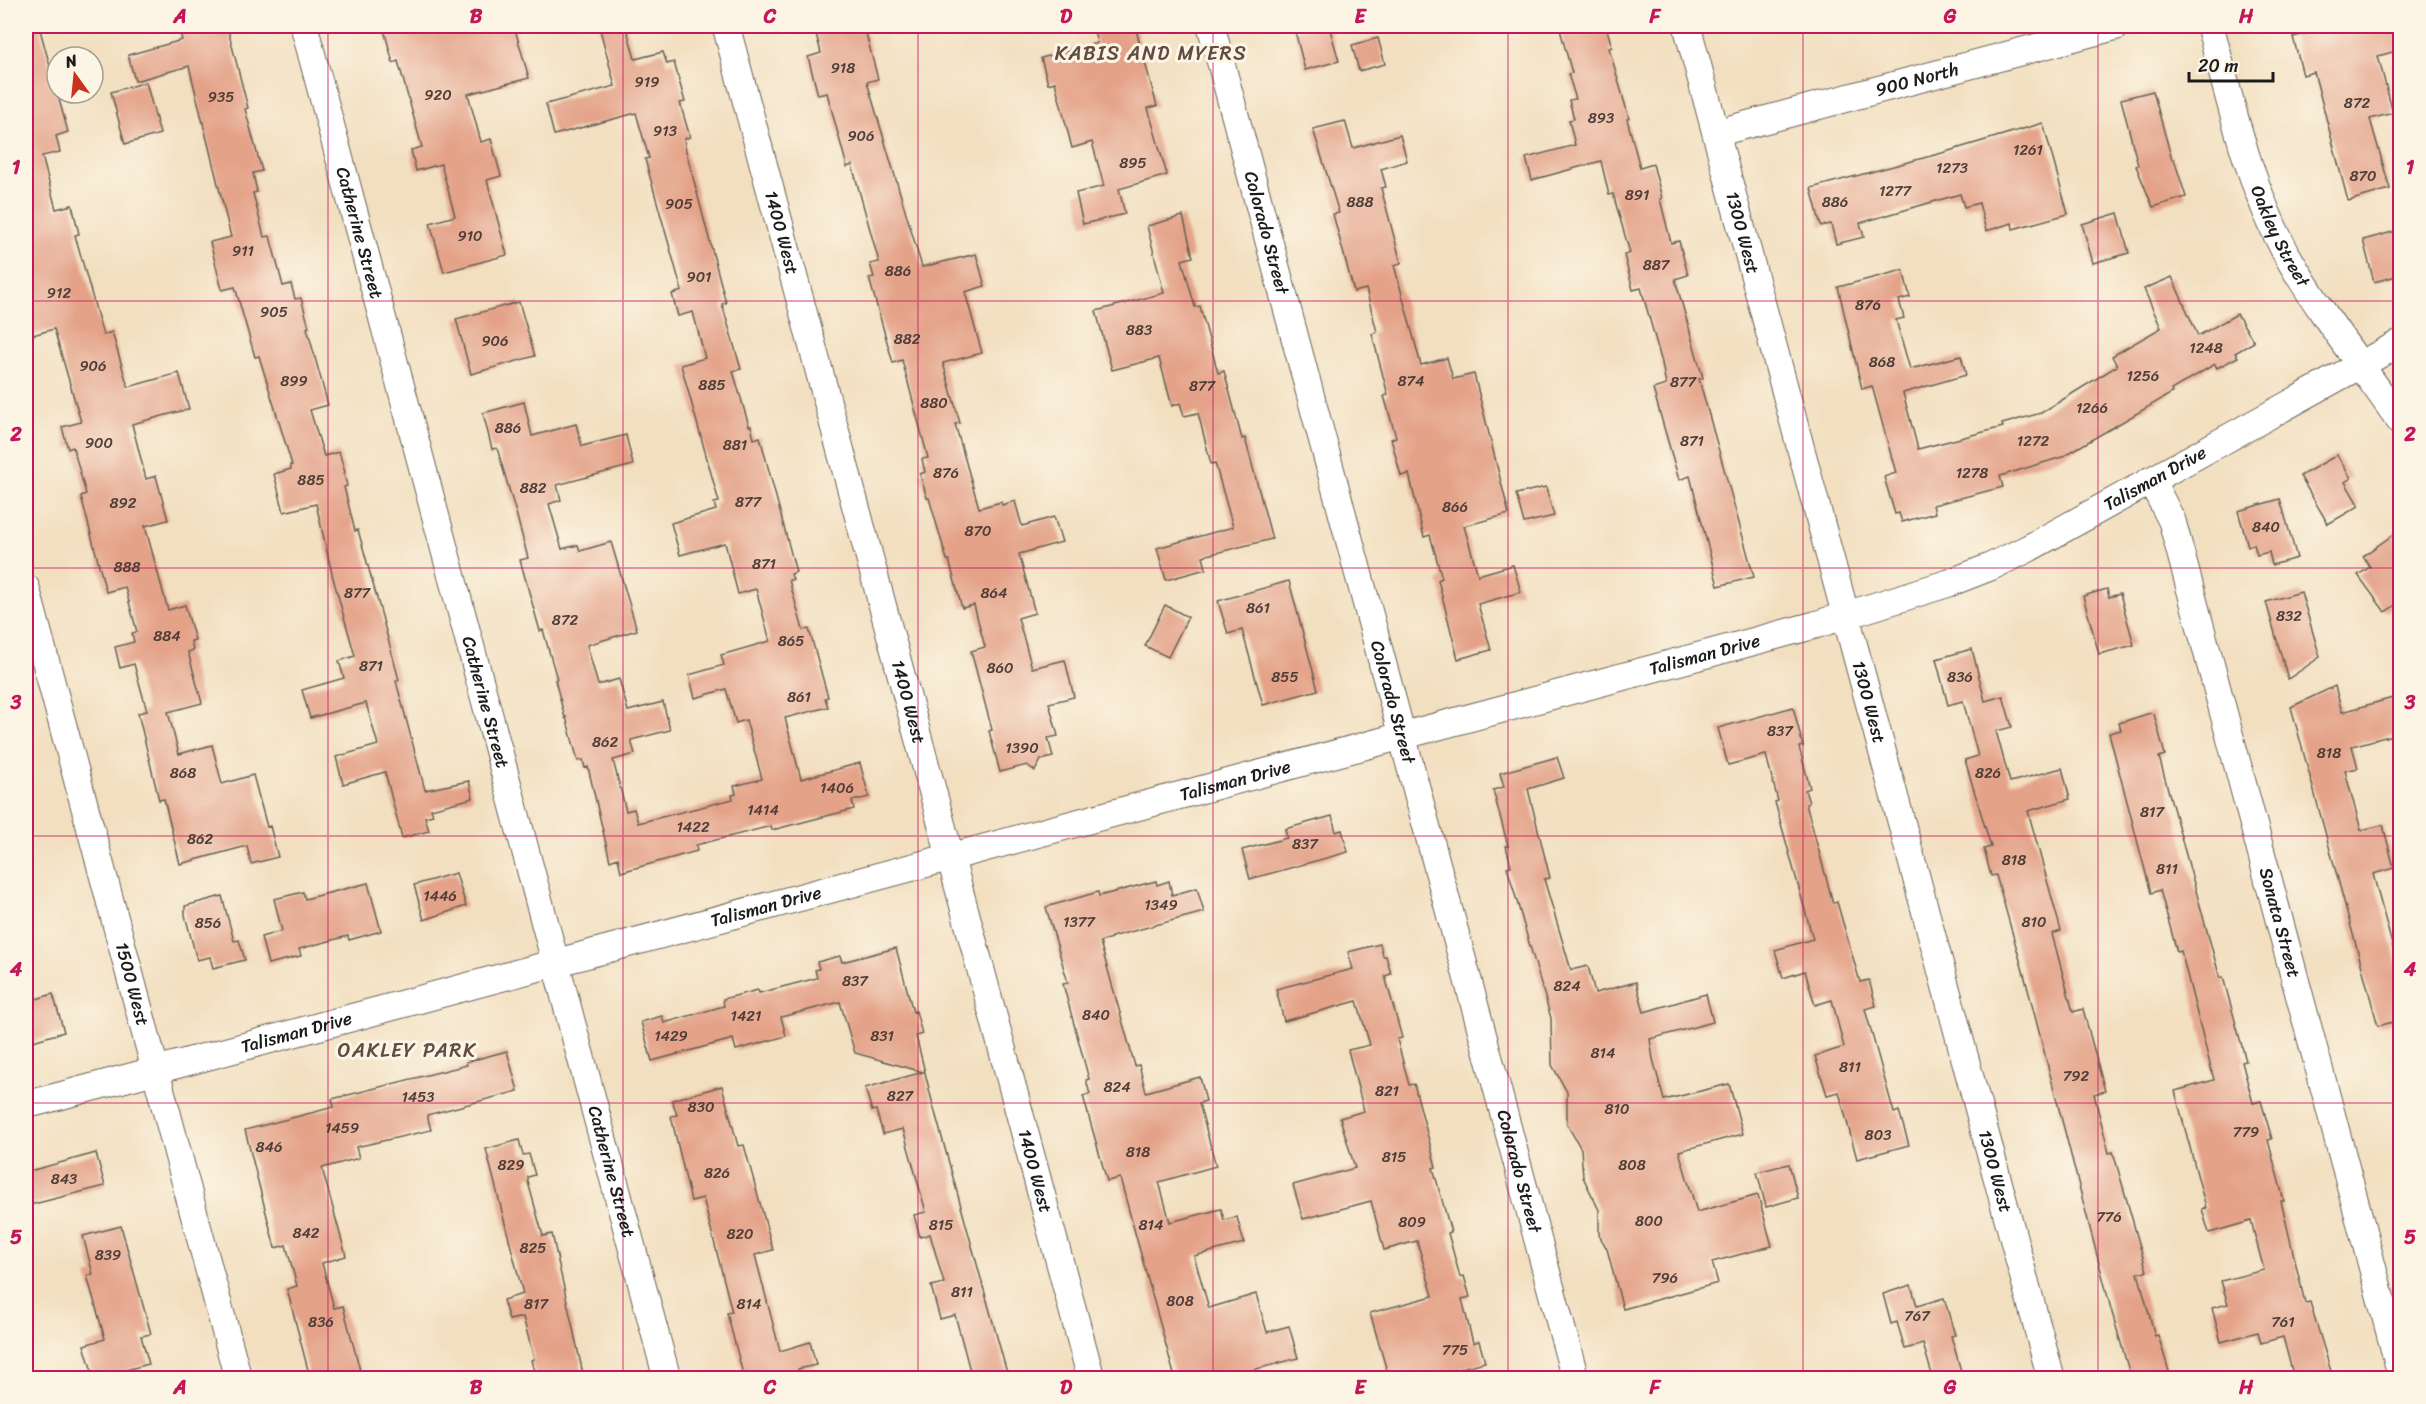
<svg xmlns="http://www.w3.org/2000/svg" width="2426" height="1404" font-family="Sriracha,sans-serif">
<style>
.building{fill:#e4a389}
.lines{fill:none;stroke-linecap:round;stroke-linejoin:round}
.minor-casing{stroke:#676055;stroke-width:29}
.minor{stroke:#fff;stroke-width:27}
.grid{fill:none;stroke:#c2185b;stroke-width:1.5;stroke-opacity:0.55}
.labels{text-anchor:middle;dominant-baseline:central;stroke-width:6;stroke-linejoin:round;paint-order:stroke}
.number-label{font-size:15px;fill:#4e3e37}
.street-label{font-size:18px;fill:#1c1c1c;stroke:#fcf5e5}
.neighbourhood-label{font-size:20px;letter-spacing:1.5px;fill:#624b42;stroke:#fcf5e5}
.neatline{fill:none;stroke:#c2185b;stroke-width:2}
.grid-label{font-size:20px;text-anchor:middle;font-weight:bold;fill:#c2185b}
</style>
<rect width="100%" height="100%" fill="#fcf5e5"/>
<filter id="ink" filterUnits="userSpaceOnUse"><feTurbulence type="fractalNoise" baseFrequency=".0167" numOctaves="2"/><feDisplacementMap in="SourceGraphic" scale="12" xChannelSelector="R" yChannelSelector="G"/><feConvolveMatrix kernelMatrix="1 2 1 2 8 2 1 2 1" color-interpolation-filters="sRGB"/></filter>
<filter id="wash" filterUnits="userSpaceOnUse"><feTurbulence type="fractalNoise" baseFrequency=".008" numOctaves="4" result="noise"/><feDisplacementMap in="SourceGraphic" scale="24" xChannelSelector="R" yChannelSelector="G"/><feGaussianBlur stdDeviation="1.35" result="paint"/><feColorMatrix in="noise" values="0 0 0 0 0 0 0 0 0 0 0 0 0 0 0 0 0 1.4 0 .05"/><feComposite in="paint" operator="in"/></filter>
<g filter="url(#wash)">
<rect width="100%" height="100%" fill="#f2dfc0"/>
<g id="blocks">
<g class="building">
<polygon points="26,26 39,26 68,132 56,136 60,152 42,156 56,209 72,205 79,234 75,235 103,335 112,332 128,387 179,373 189,409 132,424 146,479 156,476 168,520 145,526 168,610 185,605 195,640 191,641 193,650 188,652 202,703 168,712 179,754 212,745 222,784 253,775 267,827 270,826 278,857 251,864 247,846 180,864 164,799 159,800 138,713 147,711 134,664 120,668 115,647 134,642 132,633 137,632 125,587 106,592 81,496 86,494 73,447 68,449 62,427 81,422 54,329 26,337"/>
<polygon points="178,26 227,26 248,108 245,109 262,171 253,173 257,192 253,193 264,237 270,236 283,286 291,284 295,299 301,298 309,327 307,328 328,405 310,410 324,456 339,452 345,472 344,473 347,486 344,487 355,531 358,530 380,609 399,680 396,681 425,790 469,781 473,798 431,809 433,815 425,817 429,831 402,838 385,772 343,784 336,757 378,745 366,703 310,718 302,690 344,678 339,661 355,656 333,578 316,504 284,512 274,474 291,469 290,465 292,465 259,356 255,357 235,287 222,290 210,242 231,237 189,66 135,81 128,55 182,40"/>
<polygon points="383,26 514,26 529,78 468,94 481,142 491,139 501,176 487,180 507,255 444,272 430,223 455,216 441,164 416,171 411,150 422,147 398,61 393,63"/>
<polygon points="599,26 626,26 635,59 663,52 667,64 674,62 685,102 680,103 690,137 684,139 686,151 726,303 722,304 741,369 733,371 749,426 751,426 754,439 760,437 796,572 791,574 793,580 789,580 803,630 809,629 828,697 825,698 828,707 785,718 801,779 860,763 869,797 852,801 854,809 772,830 771,826 696,845 697,851 621,872 618,858 610,861 588,767 585,768 583,760 578,761 566,717 565,718 555,680 557,679 543,630 540,631 520,560 528,558 516,513 497,448 492,449 483,413 524,402 532,436 576,424 582,446 626,435 633,465 557,485 561,500 549,504 562,549 578,545 580,551 611,542 637,630 587,645 598,685 619,679 628,711 663,702 670,730 631,740 635,754 613,760 626,811 634,809 638,823 733,799 732,795 736,794 734,786 762,779 746,720 736,723 726,689 695,698 689,675 724,665 721,655 770,641 756,589 738,594 725,543 680,555 671,523 716,510 714,503 719,502 681,365 705,358 693,312 678,316 672,294 682,291 645,159 649,158 636,113 554,135 546,104 615,86"/>
<polygon points="814,26 864,26 878,79 867,82 922,267 976,254 985,286 965,292 982,353 943,363 960,423 955,424 979,508 1001,502 1002,505 1015,501 1022,526 1054,517 1062,542 1019,554 1035,613 1018,618 1032,668 1065,660 1074,697 1049,703 1058,736 1048,738 1053,757 1041,760 1035,771 1027,765 1000,772 989,731 992,730 971,651 985,647 974,605 962,608 949,560 947,560 929,498 927,498 920,474 925,472 922,459 928,458 902,360 893,363 869,278 874,277 870,264 879,262 852,165 847,167 827,93 818,95 808,57 821,53"/>
<polygon points="1093,26 1135,26 1157,106 1148,108 1167,175 1119,189 1125,214 1083,224 1076,193 1104,186 1092,142 1072,148 1055,82 1048,84 1041,58 1097,43"/>
<polygon points="1317,26 1329,26 1339,61 1305,70 1295,31"/>
<polygon points="1559,26 1606,26 1612,47 1609,48 1629,118 1627,119 1640,168 1653,164 1662,198 1660,199 1671,243 1679,241 1688,275 1675,279 1703,378 1699,379 1754,577 1718,586 1690,476 1679,480 1653,389 1666,385 1662,363 1641,288 1633,290 1624,255 1630,253 1613,194 1609,195 1601,161 1532,180 1526,158 1575,145 1569,120 1574,119 1569,100 1576,99 1568,74 1572,73"/>
<polygon points="2339,26 2400,26 2400,50 2378,56 2393,113 2370,119 2390,189 2348,201 2314,72 2303,75 2293,37"/>
<polygon points="1378,38 1385,64 1359,71 1352,45"/>
<polygon points="146,82 160,134 125,144 111,92"/>
<polygon points="2153,91 2172,160 2174,159 2186,197 2153,207 2136,166 2138,165 2121,99"/>
<polygon points="1345,121 1353,148 1400,135 1407,161 1381,169 1386,187 1381,188 1401,263 1394,265 1421,365 1447,358 1453,379 1474,374 1509,514 1464,526 1478,575 1513,565 1521,592 1478,604 1491,650 1458,659 1438,580 1442,578 1430,535 1424,537 1409,474 1401,476 1391,439 1396,437 1384,396 1388,395 1372,334 1377,332 1366,289 1354,292 1333,214 1339,213 1313,129"/>
<polygon points="2043,123 2068,214 2013,229 2012,223 1986,231 1979,203 1964,207 1960,194 1860,223 1864,237 1836,244 1831,224 1821,226 1811,188 1942,153"/>
<polygon points="2118,213 2129,253 2093,263 2082,224"/>
<polygon points="1183,216 1193,257 1182,260 1195,307 1200,306 1218,373 1224,371 1242,439 1245,438 1272,539 1203,556 1206,569 1166,580 1157,548 1233,527 1215,463 1211,464 1198,413 1184,416 1180,403 1172,406 1159,358 1112,370 1096,311 1164,293 1147,226"/>
<polygon points="2400,230 2400,275 2374,282 2363,240"/>
<polygon points="1903,270 1910,297 1899,300 1904,318 1896,320 1910,369 1961,356 1966,375 1903,393 1918,449 2003,427 2002,424 2041,413 2117,366 2112,356 2161,328 2144,289 2172,277 2198,336 2237,314 2254,342 2235,353 2238,357 2217,368 2215,364 2171,390 2172,393 2062,457 2000,476 2003,487 1933,505 1935,513 1902,522 1899,513 1895,514 1884,477 1896,473 1872,386 1862,389 1838,287"/>
<polygon points="519,302 535,356 471,374 456,319"/>
<polygon points="2337,455 2351,478 2345,482 2359,506 2328,524 2300,476"/>
<polygon points="1546,487 1554,516 1524,523 1516,494"/>
<polygon points="2280,499 2297,558 2272,565 2269,552 2257,555 2254,544 2248,546 2238,511"/>
<polygon points="2400,530 2400,602 2385,612 2358,575 2370,567 2363,556"/>
<polygon points="1289,581 1318,690 1263,705 1242,630 1228,634 1218,601"/>
<polygon points="2107,589 2109,597 2120,594 2134,645 2099,654 2083,596"/>
<polygon points="2301,592 2320,657 2288,679 2266,602"/>
<polygon points="1165,605 1188,617 1168,657 1145,646"/>
<polygon points="1972,649 1985,701 2003,696 2012,727 1996,731 2010,782 2062,768 2070,799 2028,811 2061,931 2052,934 2073,1012 2083,1009 2105,1091 2094,1094 2109,1153 2113,1152 2147,1271 2138,1273 2155,1336 2158,1335 2171,1378 2131,1378 2111,1309 2025,978 1996,875 1991,876 1984,849 1991,847 1965,760 1978,756 1963,701 1948,705 1936,659"/>
<polygon points="2335,686 2342,712 2400,696 2400,733 2352,746 2358,768 2345,771 2361,830 2383,825 2394,868 2373,874 2400,974 2400,1020 2378,1026 2291,707"/>
<polygon points="1793,707 1803,746 1799,747 1810,788 1805,790 1809,803 1806,804 1833,903 1837,902 1860,982 1869,980 1876,1006 1865,1009 1894,1113 1899,1111 1909,1145 1857,1159 1839,1092 1827,1095 1815,1056 1844,1047 1832,1000 1815,1005 1805,971 1783,978 1775,950 1813,939 1775,802 1778,801 1766,755 1728,765 1718,728"/>
<polygon points="2150,713 2154,714 2165,755 2159,757 2220,978 2223,977 2246,1061 2242,1062 2253,1103 2261,1101 2272,1139 2268,1140 2284,1201 2281,1201 2305,1303 2310,1302 2333,1378 2294,1378 2283,1337 2261,1343 2258,1332 2221,1342 2212,1308 2228,1304 2221,1281 2264,1270 2251,1221 2209,1233 2202,1209 2206,1208 2175,1091 2214,1080 2181,951 2177,952 2160,890 2151,893 2109,733 2121,730 2119,723"/>
<polygon points="1557,757 1564,778 1528,789 1550,878 1544,879 1571,970 1588,966 1595,993 1636,982 1644,1012 1706,994 1713,1022 1650,1039 1653,1059 1664,1100 1729,1084 1743,1134 1679,1151 1697,1212 1758,1195 1772,1246 1712,1262 1718,1283 1623,1309 1607,1249 1599,1235 1599,1210 1583,1177 1581,1149 1567,1124 1567,1092 1552,1065 1551,1018 1507,867 1511,866 1506,846 1508,846 1493,790 1504,787 1500,773"/>
<polygon points="1332,816 1336,832 1342,830 1348,852 1250,879 1242,850 1287,838 1285,829"/>
<polygon points="456,873 466,906 424,920 414,885"/>
<polygon points="1156,881 1157,885 1169,881 1172,895 1197,888 1204,912 1111,937 1111,938 1100,942 1135,1066 1139,1065 1146,1092 1200,1077 1206,1101 1199,1103 1216,1166 1159,1182 1170,1222 1221,1209 1224,1220 1237,1217 1244,1243 1194,1256 1209,1308 1256,1294 1267,1332 1289,1326 1298,1358 1223,1378 1175,1378 1120,1178 1107,1181 1083,1096 1090,1094 1086,1080 1089,1079 1063,984 1068,983 1046,907 1098,892 1099,896"/>
<polygon points="368,883 381,931 349,940 348,936 299,949 301,956 268,964 261,937 282,931 274,899 303,892 305,899"/>
<polygon points="222,896 234,941 239,940 245,960 213,968 210,957 197,960 185,915 185,906"/>
<polygon points="1380,944 1383,956 1386,956 1391,974 1385,976 1402,1038 1397,1039 1409,1085 1414,1084 1436,1167 1433,1168 1451,1232 1448,1233 1460,1277 1464,1276 1470,1297 1462,1299 1473,1343 1479,1341 1485,1362 1423,1378 1389,1378 1370,1313 1433,1296 1417,1241 1384,1250 1371,1201 1303,1219 1293,1185 1355,1168 1340,1118 1364,1111 1348,1050 1370,1045 1357,1001 1284,1021 1276,989 1353,969 1348,952"/>
<polygon points="896,948 913,1012 916,1011 922,1034 916,1036 933,1105 1007,1373 985,1378 972,1378 955,1315 940,1319 931,1286 944,1283 930,1234 920,1237 914,1215 926,1212 903,1129 883,1134 876,1110 872,1111 865,1088 923,1072 855,1053 840,1002 781,1017 786,1036 736,1050 733,1039 652,1061 641,1022 662,1016 664,1023 724,1006 723,999 758,990 759,993 817,978 815,970 819,969 817,962 840,956 842,962"/>
<polygon points="53,994 64,1032 26,1043 26,1002"/>
<polygon points="507,1051 518,1091 427,1115 431,1130 356,1147 359,1158 322,1168 346,1256 322,1263 334,1308 343,1306 362,1378 310,1378 287,1289 297,1286 286,1245 275,1248 245,1130 334,1107 332,1099 467,1065 466,1062"/>
<polygon points="722,1086 738,1146 744,1145 773,1250 755,1255 780,1351 810,1342 816,1365 798,1369 801,1378 744,1378 727,1313 732,1312 703,1198 691,1201 671,1116 677,1115 672,1100"/>
<polygon points="519,1140 523,1155 529,1154 535,1175 528,1177 528,1182 543,1236 552,1234 584,1378 536,1378 531,1360 534,1359 523,1317 509,1320 503,1300 523,1294 486,1149"/>
<polygon points="96,1153 105,1186 26,1206 26,1172"/>
<polygon points="1789,1164 1798,1198 1766,1207 1757,1172"/>
<polygon points="121,1226 151,1334 141,1336 149,1364 94,1378 84,1345 105,1339 87,1276 93,1274 83,1236"/>
<polygon points="1911,1285 1917,1306 1944,1298 1955,1335 1951,1336 1963,1378 1933,1378 1923,1344 1905,1349 1897,1322 1891,1324 1883,1294"/>
</g>
</g>
</g>
<g filter="url(#ink)">
<use href="#blocks" fill-opacity="0" stroke="#676055" stroke-width="1.5"/>
<g class="lines">
<defs>
<g id="minor">
<path id="s1" d="M304 26 667 1378"/>
<path id="s2" d="M726 26 1091 1378"/>
<path id="s3" d="M1211 26 1575 1378"/>
<path id="s4" d="M1687 26 2051 1378"/>
<path id="s5" d="M2210 26C2231 103 2248 183 2287 255 2320 313 2362 366 2400 421"/>
<path id="s6" d="M1716 133 2117 26"/>
<path id="s7" d="M2151 480 2172 521 2400 1370"/>
<path id="s8" d="M26 588 238 1378"/>
<path id="s9" d="M26 1105 1815 625 1949 583 1990 567 2029 548 2400 343"/>
</g>
</defs>
<use href="#minor" class="minor-casing"/>
<use href="#minor" class="minor"/>
</g>
</g>
<path class="grid" d="M328 26V1378M623 26V1378M918 26V1378M1213 26V1378M1508 26V1378M1803 26V1378M2098 26V1378M26 301H2400M26 568H2400M26 836H2400M26 1103H2400"/>
<g class="labels">
<g class="number-label">
<text x="843" y="68">918</text>
<text x="647" y="82">919</text>
<text x="438" y="95">920</text>
<text x="221" y="97">935</text>
<text x="2357" y="103">872</text>
<text x="1601" y="118">893</text>
<text x="665" y="131">913</text>
<text x="861" y="136">906</text>
<text x="2028" y="150">1261</text>
<text x="1133" y="163">895</text>
<text x="1952" y="168">1273</text>
<text x="2363" y="176">870</text>
<text x="1895" y="191">1277</text>
<text x="1637" y="195">891</text>
<text x="1360" y="202">888</text>
<text x="1835" y="202">886</text>
<text x="679" y="204">905</text>
<text x="470" y="236">910</text>
<text x="243" y="251">911</text>
<text x="1656" y="265">887</text>
<text x="898" y="271">886</text>
<text x="699" y="277">901</text>
<text x="59" y="293">912</text>
<text x="1868" y="305">876</text>
<text x="274" y="312">905</text>
<text x="1139" y="330">883</text>
<text x="907" y="339">882</text>
<text x="495" y="341">906</text>
<text x="2206" y="348">1248</text>
<text x="1882" y="362">868</text>
<text x="93" y="366">906</text>
<text x="2143" y="376">1256</text>
<text x="294" y="381">899</text>
<text x="1411" y="381">874</text>
<text x="1683" y="382">877</text>
<text x="712" y="385">885</text>
<text x="1202" y="386">877</text>
<text x="934" y="403">880</text>
<text x="2092" y="408">1266</text>
<text x="508" y="428">886</text>
<text x="1692" y="441">871</text>
<text x="2033" y="441">1272</text>
<text x="99" y="443">900</text>
<text x="735" y="445">881</text>
<text x="946" y="473">876</text>
<text x="1972" y="473">1278</text>
<text x="311" y="480">885</text>
<text x="533" y="488">882</text>
<text x="748" y="502">877</text>
<text x="123" y="503">892</text>
<text x="1455" y="507">866</text>
<text x="2266" y="527">840</text>
<text x="978" y="531">870</text>
<text x="764" y="564">871</text>
<text x="127" y="567">888</text>
<text x="357" y="593">877</text>
<text x="994" y="593">864</text>
<text x="1258" y="608">861</text>
<text x="2289" y="616">832</text>
<text x="565" y="620">872</text>
<text x="167" y="636">884</text>
<text x="791" y="641">865</text>
<text x="371" y="666">871</text>
<text x="1000" y="668">860</text>
<text x="1285" y="677">855</text>
<text x="1960" y="677">836</text>
<text x="799" y="697">861</text>
<text x="1780" y="731">837</text>
<text x="605" y="742">862</text>
<text x="1022" y="748">1390</text>
<text x="2329" y="753">818</text>
<text x="183" y="773">868</text>
<text x="1988" y="773">826</text>
<text x="837" y="788">1406</text>
<text x="763" y="810">1414</text>
<text x="2152" y="812">817</text>
<text x="693" y="827">1422</text>
<text x="200" y="839">862</text>
<text x="1305" y="844">837</text>
<text x="2014" y="860">818</text>
<text x="2167" y="869">811</text>
<text x="440" y="896">1446</text>
<text x="1161" y="905">1349</text>
<text x="1079" y="922">1377</text>
<text x="2034" y="922">810</text>
<text x="208" y="923">856</text>
<text x="855" y="981">837</text>
<text x="1567" y="986">824</text>
<text x="1096" y="1015">840</text>
<text x="746" y="1016">1421</text>
<text x="671" y="1036">1429</text>
<text x="882" y="1036">831</text>
<text x="1603" y="1053">814</text>
<text x="1850" y="1067">811</text>
<text x="2076" y="1076">792</text>
<text x="1117" y="1087">824</text>
<text x="1387" y="1091">821</text>
<text x="900" y="1096">827</text>
<text x="418" y="1097">1453</text>
<text x="701" y="1107">830</text>
<text x="1617" y="1109">810</text>
<text x="342" y="1128">1459</text>
<text x="2246" y="1132">779</text>
<text x="1878" y="1135">803</text>
<text x="269" y="1147">846</text>
<text x="1138" y="1152">818</text>
<text x="1394" y="1157">815</text>
<text x="511" y="1165">829</text>
<text x="1632" y="1165">808</text>
<text x="717" y="1173">826</text>
<text x="64" y="1179">843</text>
<text x="2109" y="1217">776</text>
<text x="1649" y="1221">800</text>
<text x="1412" y="1222">809</text>
<text x="941" y="1225">815</text>
<text x="1151" y="1225">814</text>
<text x="306" y="1233">842</text>
<text x="740" y="1234">820</text>
<text x="533" y="1248">825</text>
<text x="108" y="1255">839</text>
<text x="1665" y="1278">796</text>
<text x="962" y="1292">811</text>
<text x="1180" y="1301">808</text>
<text x="536" y="1304">817</text>
<text x="749" y="1304">814</text>
<text x="1917" y="1316">767</text>
<text x="321" y="1322">836</text>
<text x="2283" y="1322">761</text>
<text x="1455" y="1350">775</text>
</g>
<g class="street-label">
<text stroke="none"><textPath href="#s6" startOffset="208">900 North</textPath></text>
<text stroke="none"><textPath href="#s1" startOffset="214">Catherine Street</textPath></text>
<text stroke="none"><textPath href="#s2" startOffset="214">1400 West</textPath></text>
<text stroke="none"><textPath href="#s3" startOffset="214">Colorado Street</textPath></text>
<text stroke="none"><textPath href="#s4" startOffset="214">1300 West</textPath></text>
<text stroke="none"><textPath href="#s5" startOffset="222">Oakley Street</textPath></text>
<text stroke="none"><textPath href="#s9" startOffset="2224">Talisman Drive</textPath></text>
<text stroke="none"><textPath href="#s9" startOffset="1738">Talisman Drive</textPath></text>
<text stroke="none"><textPath href="#s1" startOffset="700">Catherine Street</textPath></text>
<text stroke="none"><textPath href="#s2" startOffset="700">1400 West</textPath></text>
<text stroke="none"><textPath href="#s3" startOffset="700">Colorado Street</textPath></text>
<text stroke="none"><textPath href="#s4" startOffset="700">1300 West</textPath></text>
<text stroke="none"><textPath href="#s9" startOffset="1252">Talisman Drive</textPath></text>
<text stroke="none"><textPath href="#s9" startOffset="766">Talisman Drive</textPath></text>
<text stroke="none"><textPath href="#s7" startOffset="462">Sonata Street</textPath></text>
<text stroke="none"><textPath href="#s8" startOffset="410">1500 West</textPath></text>
<text stroke="none"><textPath href="#s9" startOffset="280">Talisman Drive</textPath></text>
<text stroke="none"><textPath href="#s1" startOffset="1186">Catherine Street</textPath></text>
<text stroke="none"><textPath href="#s2" startOffset="1186">1400 West</textPath></text>
<text stroke="none"><textPath href="#s3" startOffset="1186">Colorado Street</textPath></text>
<text stroke="none"><textPath href="#s4" startOffset="1186">1300 West</textPath></text>
</g>
<g class="neighbourhood-label">
<text x="1151" y="53">KABIS AND MYERS</text>
<text x="407" y="1050">OAKLEY PARK</text>
</g>
</g>
<rect width="2426" height="1404" fill="none" stroke="#fcf5e5" stroke-width="66"/>
<g transform="translate(75 75) rotate(345)"><circle r="28" fill="#fcf5e5" stroke="#a29e95" stroke-width="1.5"/>
<path d="M0-4.5L10 22L0 15L-10 22Z" fill="#c8321e"/>
<text y="-9" font-size="16" font-weight="bold" text-anchor="middle" fill="#1c1c1c">N</text>
</g>
<path d="M2189 72v9h84v-9" fill="none" stroke="#1c1c1c" stroke-width="3"/>
<text x="2198" y="72" font-size="18" fill="#1c1c1c" stroke="#fcf5e5" stroke-width="4.5" paint-order="stroke">20 m</text>
<rect x="33" y="33" width="2360" height="1338" class="neatline"/>
<g class="grid-label">
<text x="180" y="23">A</text>
<text x="476" y="23">B</text>
<text x="770" y="23">C</text>
<text x="1066" y="23">D</text>
<text x="1360" y="23">E</text>
<text x="1655" y="23">F</text>
<text x="1950" y="23">G</text>
<text x="2246" y="23">H</text>
<text x="16" y="174">1</text>
<text x="2410" y="174">1</text>
<text x="16" y="441">2</text>
<text x="2410" y="441">2</text>
<text x="16" y="709">3</text>
<text x="2410" y="709">3</text>
<text x="16" y="976">4</text>
<text x="2410" y="976">4</text>
<text x="16" y="1244">5</text>
<text x="2410" y="1244">5</text>
<text x="180" y="1394">A</text>
<text x="476" y="1394">B</text>
<text x="770" y="1394">C</text>
<text x="1066" y="1394">D</text>
<text x="1360" y="1394">E</text>
<text x="1655" y="1394">F</text>
<text x="1950" y="1394">G</text>
<text x="2246" y="1394">H</text>
</g>
</svg>
